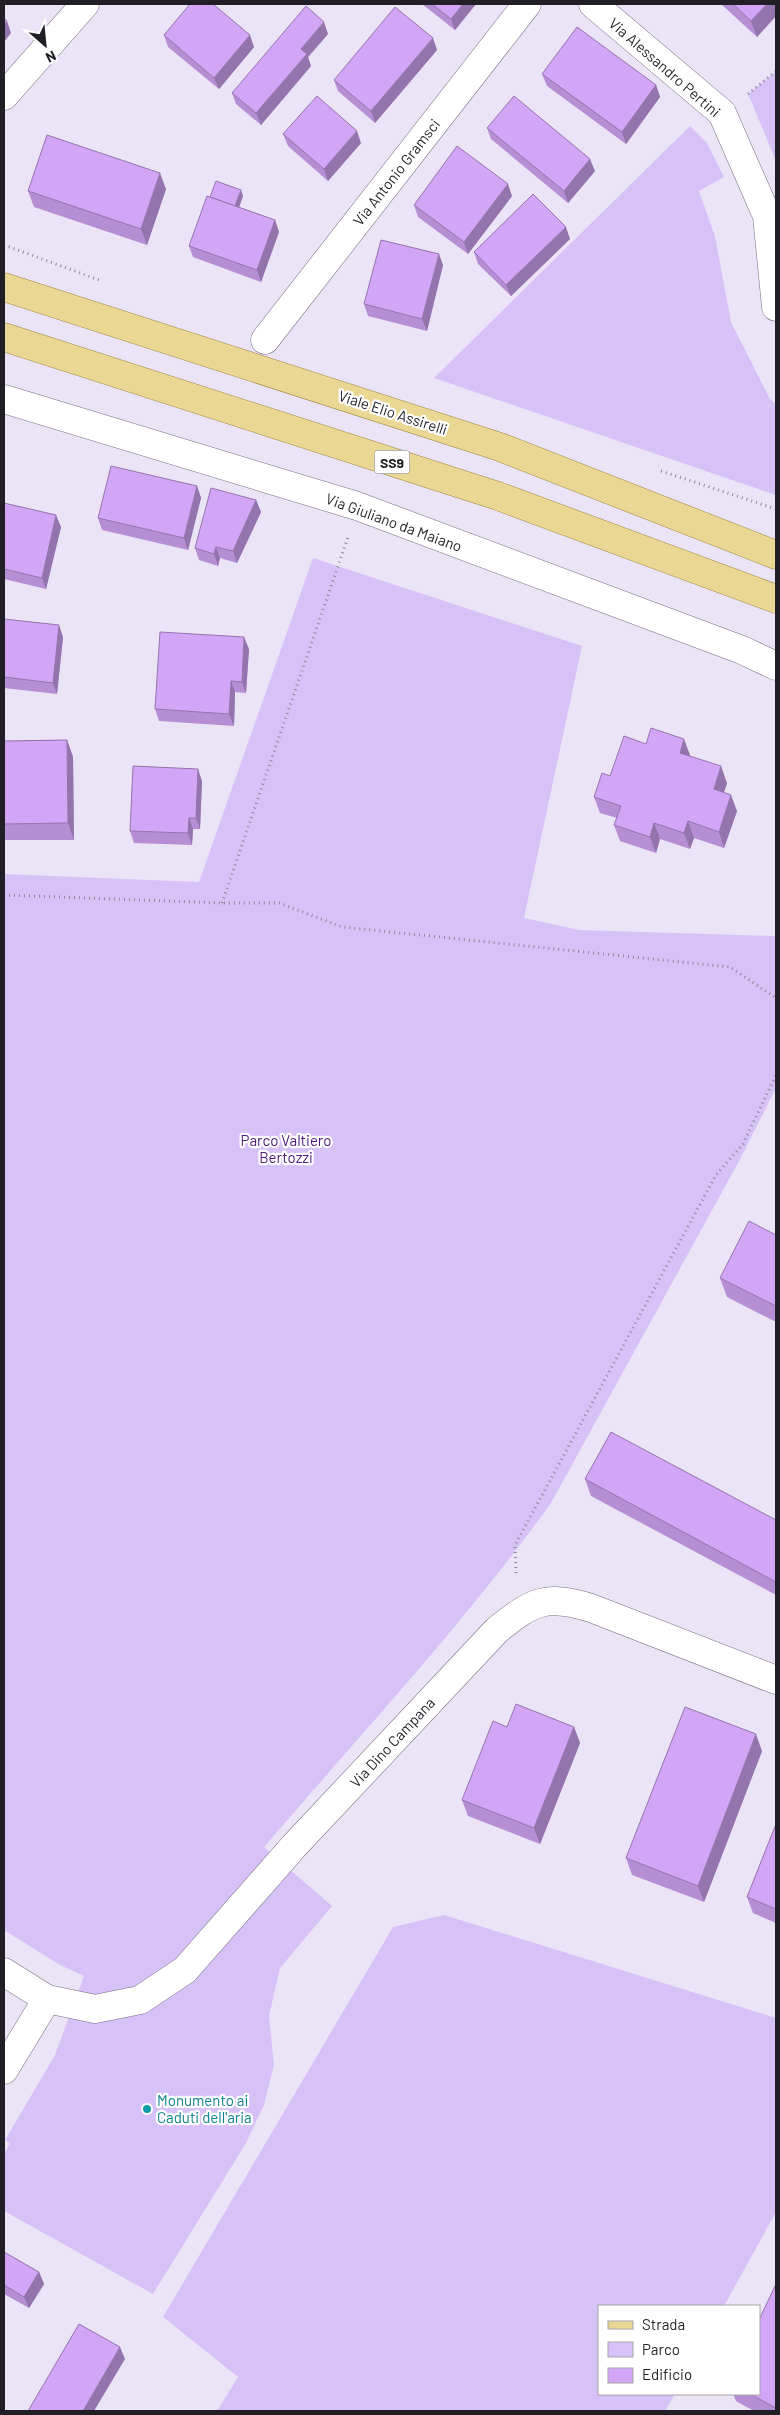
<svg xmlns="http://www.w3.org/2000/svg" width="780" height="2415" font-family="Barlow,sans-serif">
<style>
.green{fill:#d7c2f7}
.lines{fill:none;stroke-linecap:round;stroke-linejoin:round}
.minor-casing{stroke:#746d7e;stroke-width:29}
.major-casing{stroke:#9a853e;stroke-width:29}
.path{stroke:#8d8895;stroke-width:3;stroke-dasharray:1 4;stroke-linecap:butt}
.minor{stroke:#fff;stroke-width:28}
.major{stroke:#e9d793;stroke-width:28}
.wall{fill:#b58ed4}
.shaded-wall{fill:#9474ac}
.building{fill:#d3a5f6;stroke:#9474ac}
.culture-dot{fill:#0f9aa8;stroke:#fff;stroke-width:2}
.labels{text-anchor:middle;dominant-baseline:central;stroke-width:4.5;stroke-linejoin:round;paint-order:stroke}
.shield{fill:#fff;stroke:#646266;stroke-width:1}
.shield-label{font-size:14px;font-weight:bold;fill:#211e25}
.street-label{font-size:15px;fill:#211e25;stroke:#fff}
.park-label{font-size:15px;fill:#4c197a;stroke:#fff}
.culture-label{font-size:15px;fill:#0d838f;stroke:#fff;text-anchor:start}
</style>
<rect width="100%" height="100%" fill="#ebe4f7"/>
<g class="green">
<polygon points="776,71 776,161 748,94"/>
<polygon points="690,126 707,143 724,177 699,191 715,236 731,322 770,399 776,404 776,495 434,378"/>
<path d="M313 558 582 646 524 918 579 930 776 936V1088L738 1163 551 1503C464 1624 361 1734 264 1847L332 1906 280 1968 269 2016 274 2065 264 2105 246 2143 153 2294 4 2211V2154L10 2143 5 2140 55 2055 84 1976 60 1965 4 1930V874L199 882Z"/>
<polygon points="444,1915 776,2018 776,2212 724,2306 599,2306 599,2394 675,2394 665,2411 217,2411 238,2377 163,2317 393,1927"/>
</g>
<g class="lines">
<defs>
<g id="minor">
<polyline points="593,4 722,113 767,216 776,307"/>
<polyline points="4,96 85,4"/>
<polyline points="265,340 527,4"/>
<polyline points="4,399 357,506 742,650 776,666"/>
<path d="M4 1972 47 1999 95 2009 140 2000 185 1970 294 1846 497 1630C533 1601 546 1594 591 1608L776 1680"/>
<polyline points="4,2070 47,1999"/>
</g>
<g id="major">
<polyline points="4,287 500,447 776,555"/>
<polyline points="4,337 498,496 776,599"/>
</g>
</defs>
<use href="#minor" class="minor-casing"/>
<use href="#major" class="major-casing"/>
<g class="path">
<polyline points="748,94 776,71"/>
<polyline points="4,245 102,281"/>
<polyline points="661,471 776,509"/>
<polyline points="4,895 222,903 279,903 342,927 730,967 776,998"/>
<polyline points="222,903 348,537"/>
<polyline points="516,1573 515,1545 716,1175 743,1144 776,1075"/>
</g>
<use href="#minor" class="minor"/>
<use href="#major" class="major"/>
</g>
<g class="wall">
<polygon points="422,4 476,4 455,30"/>
<polygon points="721,4 776,4 776,16 757,37"/>
<polygon points="328,34 308,57 311,66 261,125 236,104 232,93"/>
<polygon points="164,35 254,47 219,89 168,47"/>
<polygon points="437,50 375,123 338,91 334,80"/>
<polygon points="542,74 656,85 660,97 626,144 547,86"/>
<polygon points="487,128 595,171 568,203 491,139"/>
<polygon points="283,134 361,143 328,181 288,146"/>
<polygon points="166,189 147,245 34,207 28,191"/>
<polygon points="243,196 239,207 275,220 279,232 261,282 193,257 189,246 210,197"/>
<polygon points="512,196 468,254 418,217 414,205"/>
<polygon points="570,239 511,296 478,264 474,252"/>
<polygon points="443,265 427,331 368,316 364,304"/>
<polygon points="197,486 201,498 188,550 102,530 98,518"/>
<polygon points="256,500 261,512 237,563 220,558 218,566 199,560 195,548"/>
<polygon points="4,503 61,527 46,589 4,579"/>
<polygon points="4,619 63,637 57,694 4,688"/>
<polygon points="249,649 246,693 235,692 234,726 159,721 155,709"/>
<polygon points="67,740 73,757 74,840 4,840 4,741"/>
<polygon points="646,744 690,755 690,756 727,783 724,792 737,811 724,848 694,838 690,849 660,839 656,853 620,841 614,825 617,818 600,813 594,797 610,776"/>
<polygon points="202,781 200,829 193,829 192,845 134,843 130,831"/>
<polygon points="776,1235 776,1322 727,1297 720,1278"/>
<polygon points="585,1479 776,1520 776,1595 591,1496"/>
<polygon points="507,1727 574,1727 580,1743 540,1844 468,1816 462,1800"/>
<polygon points="762,1751 704,1902 632,1875 626,1858"/>
<polygon points="776,1824 776,1923 753,1913 747,1897"/>
<polygon points="4,2252 39,2272 44,2284 29,2308 4,2294"/>
<polygon points="776,2284 776,2411 754,2411 736,2401 733,2394 759,2394"/>
</g>
<g class="shaded-wall">
<polygon points="463,4 476,4 455,30 451,19"/>
<polygon points="767,4 776,4 776,16 757,37 751,21"/>
<polygon points="7,21 11,33 4,42 4,25"/>
<polygon points="324,22 328,34 308,57 311,66 261,125 256,113 301,49"/>
<polygon points="250,35 254,47 219,89 214,78"/>
<polygon points="433,38 437,50 375,123 371,111"/>
<polygon points="656,85 660,97 626,144 622,132"/>
<polygon points="357,131 361,143 328,181 324,169"/>
<polygon points="590,159 595,171 568,203 564,191"/>
<polygon points="160,173 166,189 147,245 141,229"/>
<polygon points="508,184 512,196 468,254 464,242"/>
<polygon points="241,190 243,196 236,216 233,210"/>
<polygon points="275,220 279,232 261,282 257,270"/>
<polygon points="566,227 570,239 511,296 506,285"/>
<polygon points="439,254 443,265 427,331 422,319"/>
<polygon points="197,486 201,498 188,550 184,538"/>
<polygon points="256,500 261,512 237,563 233,551"/>
<polygon points="56,515 61,527 46,589 42,578"/>
<polygon points="216,547 220,558 218,566 214,554"/>
<polygon points="59,625 63,637 57,694 53,683"/>
<polygon points="244,637 249,649 246,693 242,682"/>
<polygon points="231,681 235,692 234,726 229,714"/>
<polygon points="684,739 690,755 686,769 680,753"/>
<polygon points="67,740 73,757 74,840 68,823"/>
<polygon points="721,766 727,783 720,805 714,789"/>
<polygon points="198,769 202,781 200,829 196,818"/>
<polygon points="731,795 737,811 724,848 719,832"/>
<polygon points="189,818 193,829 192,845 188,833"/>
<polygon points="688,821 694,838 690,849 684,833"/>
<polygon points="654,823 660,839 656,853 650,837"/>
<polygon points="574,1727 580,1743 540,1844 534,1828"/>
<polygon points="756,1734 762,1751 704,1902 698,1886"/>
<polygon points="39,2272 44,2284 29,2308 24,2297"/>
<polygon points="120,2347 125,2359 94,2411 83,2411"/>
</g>
<g class="building">
<polygon points="190,4 213,4 250,35 214,78 164,35"/>
<polygon points="432,4 463,4 451,19"/>
<polygon points="733,4 767,4 751,21"/>
<polygon points="306,6 324,22 301,49 307,54 256,113 232,93"/>
<polygon points="395,7 433,38 371,111 334,80"/>
<polygon points="4,18 7,21 4,25"/>
<polygon points="577,27 656,85 622,132 542,74"/>
<polygon points="317,96 357,131 324,169 283,134"/>
<polygon points="514,96 590,159 564,191 487,128"/>
<polygon points="47,135 160,173 141,229 28,191"/>
<polygon points="457,146 508,184 464,242 414,205"/>
<polygon points="216,181 241,190 235,206 210,197"/>
<polygon points="533,194 566,227 506,285 474,252"/>
<polygon points="207,196 275,220 257,270 189,246"/>
<polygon points="381,240 439,254 422,319 364,304"/>
<polygon points="111,466 197,486 184,538 98,518"/>
<polygon points="211,488 256,500 233,551 216,547 214,554 195,548"/>
<polygon points="4,503 56,515 42,578 4,569"/>
<polygon points="4,619 59,625 53,683 4,677"/>
<polygon points="160,632 244,637 242,682 231,681 229,714 155,709"/>
<polygon points="651,728 684,739 680,753 721,766 714,789 731,795 719,832 688,821 684,833 654,823 650,837 614,825 621,806 594,797 602,773 610,776 624,736 646,744"/>
<polygon points="67,740 68,823 4,824 4,741"/>
<polygon points="133,766 198,769 196,818 189,818 188,833 130,831"/>
<polygon points="749,1221 776,1235 776,1306 720,1278"/>
<polygon points="611,1432 776,1520 776,1582 585,1479"/>
<polygon points="516,1704 574,1727 534,1828 462,1800 493,1721 507,1727"/>
<polygon points="685,1707 756,1734 698,1886 626,1858"/>
<polygon points="776,1824 776,1909 747,1897"/>
<polygon points="4,2252 39,2272 24,2297 4,2285"/>
<polygon points="776,2284 776,2408 750,2394 759,2394 759,2320"/>
<polygon points="79,2324 120,2347 83,2411 28,2411"/>
</g>
<circle class="culture-dot" cx="147" cy="2109" r="5"/>
<g class="labels">
<rect class="shield" x="374.5" y="450.5" width="35" height="23" rx="4"/>
<g class="shield-label">
<text x="392" y="462">SS9</text>
</g>
<g class="street-label">
<text transform="translate(665 67) rotate(41)">Via Alessandro Pertini</text>
<text transform="translate(396 172) rotate(-52)">Via Antonio Gramsci</text>
<text transform="translate(393 412) rotate(18)">Viale Elio Assirelli</text>
<text transform="translate(394 522) rotate(20)">Via Giuliano da Maiano</text>
<text transform="translate(392 1742) rotate(-47)">Via Dino Campana</text>
</g>
<g class="park-label">
<text x="286" y="1140">Parco Valtiero<tspan x="286" dy="17">Bertozzi</tspan></text>
</g>
<g class="culture-label">
<text x="157" y="2100">Monumento ai<tspan x="157" dy="17">Caduti dell'aria</tspan></text>
</g>
</g>
<rect width="780" height="2415" fill="none" stroke="#211e25" stroke-width="10"/>
<rect x="598" y="2305" width="162" height="90" fill="#ffffff" stroke="#a6a5a8"/>
<rect x="608" y="2321" width="25" height="8" fill="#e9d793" stroke="#a6a5a8"/>
<text x="642" y="2330" font-size="15" fill="#211e25">Strada</text>
<rect x="608" y="2342" width="25" height="15" fill="#d7c2f7" stroke="#a6a5a8"/>
<text x="642" y="2355" font-size="15" fill="#211e25">Parco</text>
<rect x="608" y="2368" width="25" height="15" fill="#d3a5f6" stroke="#a6a5a8"/>
<text x="642" y="2380" font-size="15" fill="#211e25">Edificio</text>
<g transform="translate(45 45) rotate(153)" stroke="#ffffff" stroke-width="4" paint-order="stroke">
<path d="M0-4L9 19L0 12L-9 19Z" fill="#211e25"/>
<text y="-8" font-size="14" font-weight="bold" text-anchor="middle" fill="#211e25">N</text>
</g>
</svg>
